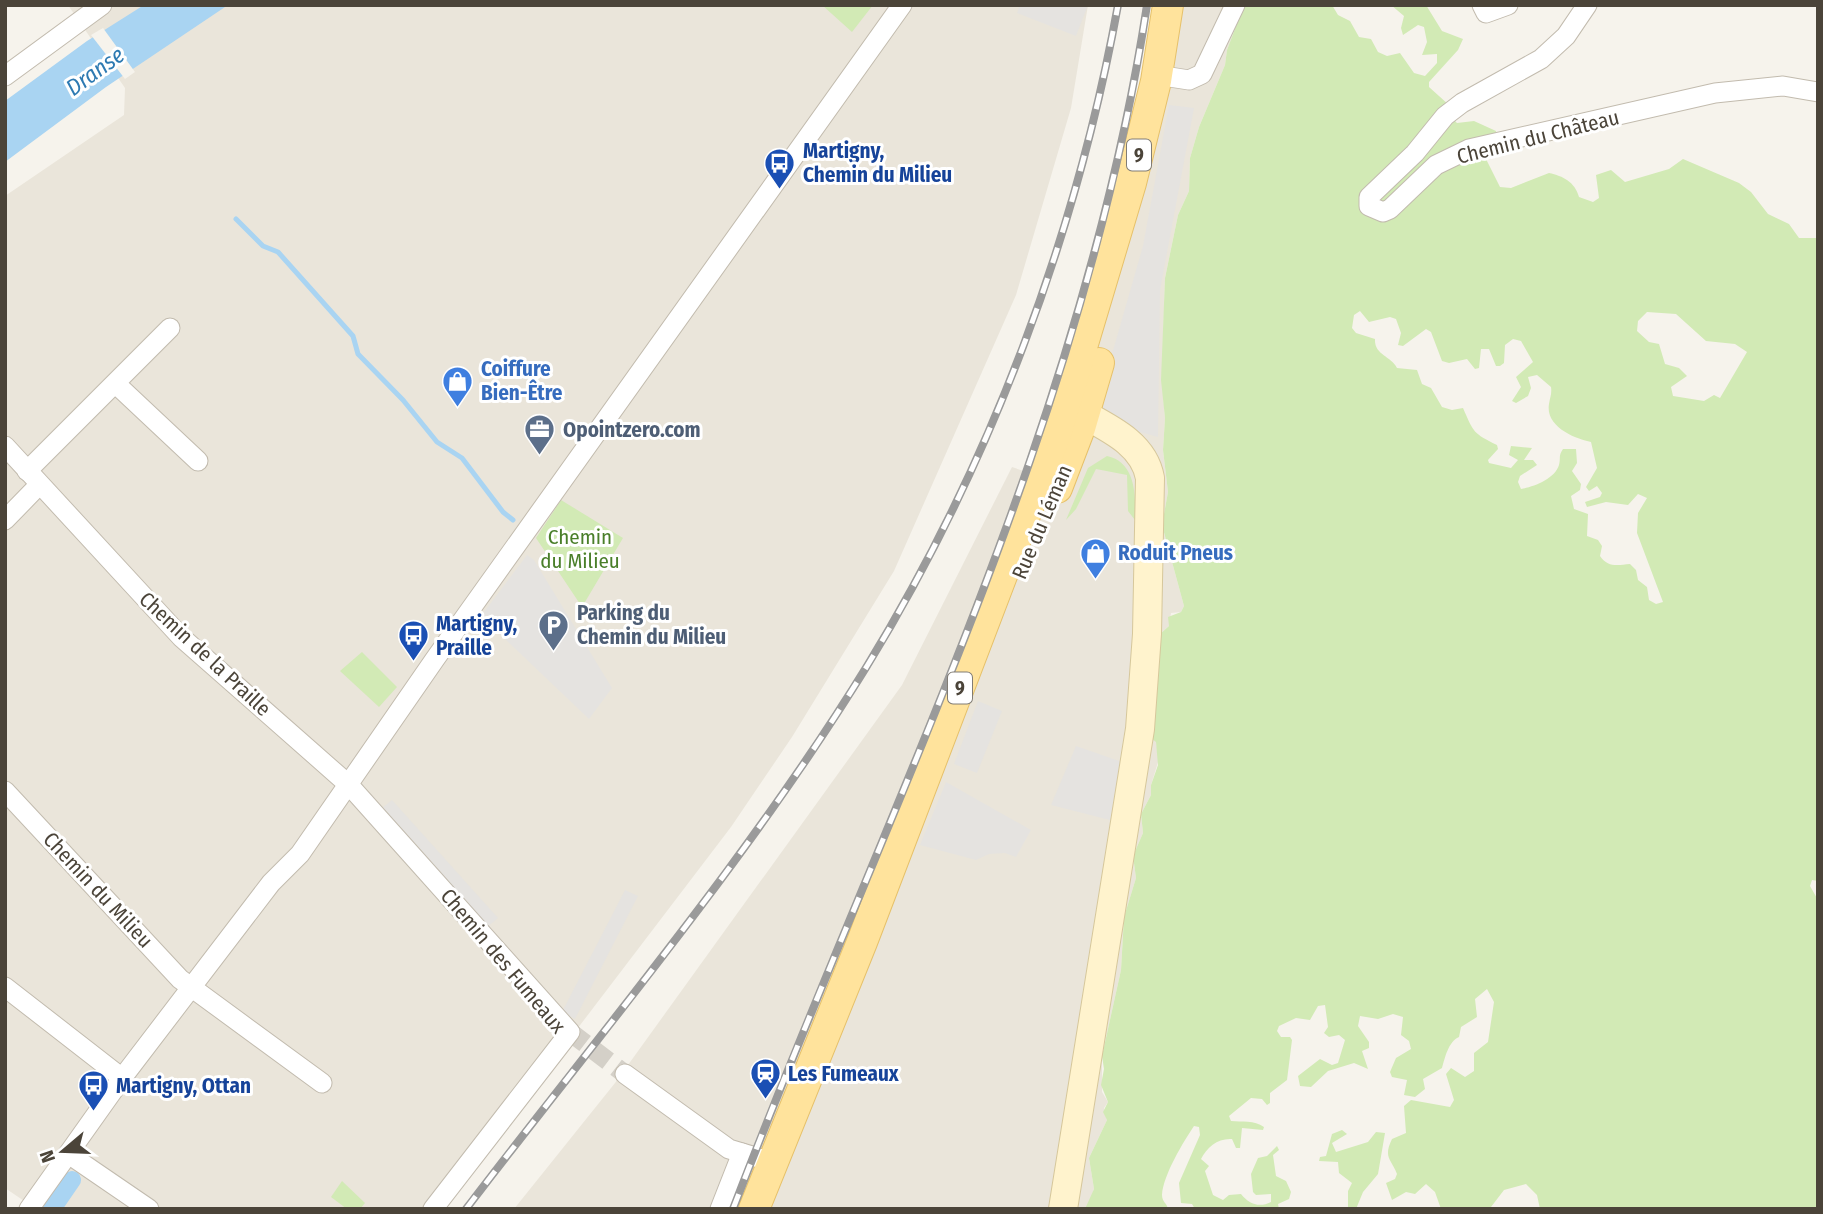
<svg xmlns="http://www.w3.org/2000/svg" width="1823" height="1214" font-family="'Fira Sans Condensed',sans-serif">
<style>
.residential{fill:#eae5da}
.green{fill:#d2eab5;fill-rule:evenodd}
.parking{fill:#e5e3e0}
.water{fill:#a9d4f2}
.pier{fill:#f6f3ec}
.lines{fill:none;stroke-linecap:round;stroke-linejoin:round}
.stream{stroke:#a9d4f2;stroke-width:5}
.canal{stroke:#a9d4f2;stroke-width:18}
.street-tunnel{stroke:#d4d0c8;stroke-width:19;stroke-dasharray:19 10;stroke-linecap:butt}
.street-casing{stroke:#c2bbae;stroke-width:21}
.secondary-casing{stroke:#d6c79b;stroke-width:30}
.primary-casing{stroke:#e6c16a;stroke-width:32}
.street{stroke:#fff;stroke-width:19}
.secondary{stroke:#fff3cd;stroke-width:28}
.primary{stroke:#ffe39c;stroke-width:30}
.rail-casing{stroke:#9a9a9a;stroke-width:8}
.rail{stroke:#fff;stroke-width:5;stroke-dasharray:16;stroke-linecap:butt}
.labels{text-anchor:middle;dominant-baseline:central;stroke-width:6;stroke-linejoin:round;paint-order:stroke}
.shield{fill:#fff;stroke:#817c74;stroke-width:2}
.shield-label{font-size:19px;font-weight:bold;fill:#4b4439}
.street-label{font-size:21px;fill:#4b4439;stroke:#fff}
.transit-label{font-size:21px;font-weight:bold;fill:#164399;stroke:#fff;text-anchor:start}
.shop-label{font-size:21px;font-weight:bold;fill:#366cbe;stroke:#fff;text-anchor:start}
.service-label{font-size:21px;font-weight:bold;fill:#4e5e75;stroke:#fff;text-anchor:start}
.park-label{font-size:21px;fill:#4a7f2a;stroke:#fff}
.water-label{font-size:23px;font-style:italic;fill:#2e7ab2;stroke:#fff}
</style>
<rect width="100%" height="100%" fill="#f6f3ec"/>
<g class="residential">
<polygon points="68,5 1088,5 1071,108 1016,295 894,571 792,737 731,827 440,1209 36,1209 5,1188 5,196 124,115 125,88"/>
<polygon points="1153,5 1244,5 1227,50 1225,65 1199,127 1190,158 1189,191 1178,215 1165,278 1162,380 1165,418 1163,450 1168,492 1162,525 1184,606 1181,612 1171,613 1169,626 1160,634 1156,742 1159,759 1151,785 1151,795 1141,814 1143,833 1133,856 1136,878 1124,917 1121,970 1102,1056 1102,1092 1108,1102 1104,1108 1107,1120 1089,1158 1094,1189 1091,1199 1085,1209 514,1209 615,1083 902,685 1012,467 1035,475 1084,329 1144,78"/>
</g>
<g class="green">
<polygon points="822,5 873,5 852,32"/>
<path d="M1244 5H1332L1338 15 1350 21 1359 37 1371 39 1378 52 1387 56 1400 53 1414 73 1425 76 1437 63V54L1422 55 1427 42 1424 27 1418 25 1403 35 1401 28 1404 16 1391 5H1426L1442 31 1463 39 1458 50 1429 82V87L1449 105 1447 113 1457 123 1474 121 1496 131V136L1481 149 1500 187 1511 188 1549 173C1563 176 1575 182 1579 197L1593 202 1599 198 1596 175 1611 170 1625 182 1669 169 1683 159 1739 183 1751 192 1768 214 1789 224 1799 238H1818V881L1812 880 1810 886 1818 900V1209H1540L1537 1195 1526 1184 1504 1190 1491 1207 1441 1209 1435 1192 1426 1184 1415 1194 1406 1192 1392 1200 1386 1183 1395 1179 1397 1174C1391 1158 1383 1158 1392 1139L1406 1133 1404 1106 1411 1100 1450 1107 1454 1100 1446 1074 1451 1068 1465 1077 1474 1071V1053L1488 1042 1494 1002 1487 989 1475 999 1477 1017 1461 1027 1459 1037C1448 1042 1445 1058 1442 1068L1423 1079 1425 1089 1415 1097 1404 1095 1407 1080 1392 1077 1390 1072 1396 1058 1411 1049 1409 1041 1401 1035 1403 1017 1393 1014 1378 1019 1360 1016 1358 1026 1369 1042V1048L1362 1051 1368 1069 1354 1063 1328 1071 1311 1087 1300 1086 1298 1076 1320 1059 1332 1065 1338 1063 1345 1040 1339 1035 1329 1037 1324 1033 1328 1027 1325 1005 1318 1006 1310 1020 1296 1018 1279 1026 1277 1031 1281 1037H1290L1292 1040 1287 1080 1270 1093V1103L1267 1105 1262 1099 1251 1098 1229 1116 1231 1121C1242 1122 1254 1120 1264 1127L1263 1130 1242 1128 1240 1148H1236L1232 1139C1218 1138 1207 1147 1201 1159L1209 1166 1205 1171 1213 1195 1223 1200 1229 1195 1241 1194C1249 1204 1259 1208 1271 1202V1194L1256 1195 1253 1192 1251 1174 1258 1158 1267 1156 1277 1146 1279 1150 1273 1155 1276 1176 1286 1181 1291 1192 1289 1199 1278 1204 1279 1209H1195L1192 1204 1181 1203 1179 1183 1200 1135 1199 1127 1194 1126C1184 1141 1163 1175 1162 1195 1162 1202 1167 1203 1168 1209H1085L1094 1189 1089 1158 1107 1120 1103 1112 1108 1102 1101 1085 1104 1069 1102 1056 1121 970 1124 917 1136 878 1133 856 1143 833 1141 814 1151 795V785L1158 765 1156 742 1151 738 1160 634 1169 626 1168 617 1181 612 1184 606 1162 525 1168 492 1163 450 1165 418 1161 380 1165 278 1178 215 1189 191 1190 158 1199 127 1225 65 1227 50ZM1360 311 1369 322 1390 317 1396 319 1401 333 1398 345 1403 346 1426 329 1431 332 1442 361 1449 363 1467 359 1475 369 1479 368 1481 349H1489L1496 366H1500L1504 363 1505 345 1513 339 1521 341 1533 362 1516 377 1521 387 1512 401 1516 403 1528 396 1531 388 1528 377 1537 375 1551 387C1552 394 1550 397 1549 404 1545 427 1576 439 1591 442L1597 468 1586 487 1589 491 1597 486 1602 493 1600 497 1585 502 1587 507 1606 502 1628 505 1638 494 1647 498 1638 513 1637 533 1663 602 1656 604 1649 600 1647 587 1638 580 1636 570 1630 564C1618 565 1608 568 1600 556L1602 546 1598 540 1587 536 1588 514 1574 509 1571 496 1580 490 1581 484 1572 471 1577 463 1576 449H1563C1558 456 1561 458 1559 465 1555 479 1533 487 1521 489L1518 482 1520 476 1537 465 1533 460H1524L1532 448 1511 446 1509 455 1518 460 1511 468 1489 463 1488 460 1498 449 1497 445C1473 433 1474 433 1463 408L1452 410 1442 407 1431 388 1422 384 1417 370 1397 368C1391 356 1374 355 1375 339L1356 333 1352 328 1354 315ZM1647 312 1676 314 1706 341 1735 344 1747 352 1720 398 1714 395 1704 401 1673 396 1671 387 1687 376 1679 368 1665 364 1659 344 1649 342 1637 331 1638 321Z"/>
<path d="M1107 456C1136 462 1136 496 1135 520L1128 511 1127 475 1096 469 1076 509 1066 520 1088 468Z"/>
<polygon points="561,500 623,538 582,607 536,538"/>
<polygon points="362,652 397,687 379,707 340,671"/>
<polygon points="1342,1130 1347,1134 1332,1143 1336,1152 1368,1142 1376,1132 1385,1133 1378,1174 1363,1192 1356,1209 1338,1209 1348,1207 1348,1191 1352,1183 1339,1173 1338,1162 1319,1161 1320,1157 1326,1156 1332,1134"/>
<polygon points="342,1181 365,1203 360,1209 347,1209 331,1197"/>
</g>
<g class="parking">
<polygon points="1020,5 1088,5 1076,36 1017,13"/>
<polygon points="1169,105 1194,108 1160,290 1158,437 1112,424 1103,412 1100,396 1143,246"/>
<polygon points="527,555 534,560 612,688 589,719 481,616"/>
<polygon points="978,701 1002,711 977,773 954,764"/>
<polygon points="1076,746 1122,762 1114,821 1051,805"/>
<polygon points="946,782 1031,830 1016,857 1005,853 989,854 976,860 920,845"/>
<polygon points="392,800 498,918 486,928 381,809"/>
<polygon points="625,890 638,896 575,1019 562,1012"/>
</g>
<polygon class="water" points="144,5 228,5 106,87 5,162 5,101 87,41"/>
<polygon class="pier" points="103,28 135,72 125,79 91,35"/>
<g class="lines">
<polyline class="stream" points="236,219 263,246 278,252 353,336 358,354 403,400 437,442 462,458 503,512 513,520"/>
<polyline class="canal" points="52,1209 72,1180"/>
<polyline class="street-tunnel" points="570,1032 625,1074"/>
<defs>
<g id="street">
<polyline points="1482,5 1486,13 1508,5"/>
<polyline points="1587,5 1566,36 1541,59 1462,103 1445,116 1415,153 1369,197 1369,206 1383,212 1390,209 1436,165 1469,149 1715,93 1783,86 1818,92"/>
<polyline points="1157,75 1189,80 1202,74 1235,5"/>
<polyline points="5,76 102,5"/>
<polyline points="116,384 198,461"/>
<polyline points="5,446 181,637 349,785 570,1032 433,1209"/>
<polyline points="27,471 170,328"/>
<polyline points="5,520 39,485"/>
<polyline points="5,791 180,979 322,1083"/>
<polyline points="5,987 122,1078"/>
<polyline points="625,1074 729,1149 772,1162"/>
<polyline points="70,1155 149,1209"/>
<polyline points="29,1209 122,1078 271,883 300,854 435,659 902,5"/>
<polyline points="720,1209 742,1153"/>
</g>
<path id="secondary" d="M1063 1209 1140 729 1147 634 1150 478C1143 438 1097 424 1066 404"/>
<g id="primary">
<polyline points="1057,488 1080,428 1099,363"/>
<polyline points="754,1209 862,942 1056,434 1131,183 1156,81 1168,5"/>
</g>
</defs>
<use href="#street" class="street-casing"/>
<use href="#secondary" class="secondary-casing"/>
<use href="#primary" class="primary-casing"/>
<use href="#street" class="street"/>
<use href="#secondary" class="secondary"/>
<use href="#primary" class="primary"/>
<defs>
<g id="rail">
<path d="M466 1209C601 1032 751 855 867 666 990 465 1076 237 1118 5"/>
<path d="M733 1209C884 813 1083 428 1147 5"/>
</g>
</defs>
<use href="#rail" class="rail-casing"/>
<use href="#rail" class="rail"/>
</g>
<defs>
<symbol id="bus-pin" viewBox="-11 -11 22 30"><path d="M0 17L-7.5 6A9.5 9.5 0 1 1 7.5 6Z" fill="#1a4fb4" stroke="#fff"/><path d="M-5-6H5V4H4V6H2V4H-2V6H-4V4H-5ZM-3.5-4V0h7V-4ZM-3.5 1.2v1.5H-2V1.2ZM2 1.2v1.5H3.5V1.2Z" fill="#fff"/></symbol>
<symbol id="shop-pin" viewBox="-11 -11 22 30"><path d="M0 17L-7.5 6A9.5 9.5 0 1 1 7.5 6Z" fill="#3f7fe0" stroke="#fff"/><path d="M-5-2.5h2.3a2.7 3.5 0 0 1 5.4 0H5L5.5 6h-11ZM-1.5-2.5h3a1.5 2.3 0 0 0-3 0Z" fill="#fff"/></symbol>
<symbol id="office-pin" viewBox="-11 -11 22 30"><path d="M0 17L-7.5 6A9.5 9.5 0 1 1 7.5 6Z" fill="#5c6f8a" stroke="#fff"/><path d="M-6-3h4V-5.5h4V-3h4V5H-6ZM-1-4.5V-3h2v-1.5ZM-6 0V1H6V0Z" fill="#fff"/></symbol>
<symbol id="parking-pin" viewBox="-11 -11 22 30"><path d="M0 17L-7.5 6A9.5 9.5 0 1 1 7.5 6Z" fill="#5c6f8a" stroke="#fff"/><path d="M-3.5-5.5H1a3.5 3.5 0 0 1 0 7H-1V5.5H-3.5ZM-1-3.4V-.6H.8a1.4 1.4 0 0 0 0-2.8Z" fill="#fff"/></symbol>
<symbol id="station-pin" viewBox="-11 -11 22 30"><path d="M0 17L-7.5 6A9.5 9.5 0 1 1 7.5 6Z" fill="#1a4fb4" stroke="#fff"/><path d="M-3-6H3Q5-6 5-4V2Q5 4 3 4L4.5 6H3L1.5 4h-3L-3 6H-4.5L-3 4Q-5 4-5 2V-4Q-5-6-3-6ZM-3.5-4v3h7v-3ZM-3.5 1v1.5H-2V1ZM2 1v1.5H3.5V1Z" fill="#fff"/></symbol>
</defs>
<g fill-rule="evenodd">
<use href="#bus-pin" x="762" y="146" width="35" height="47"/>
<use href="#shop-pin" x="440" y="364" width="35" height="47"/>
<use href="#office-pin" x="522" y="412" width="35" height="47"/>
<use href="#shop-pin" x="1078" y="536" width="35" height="47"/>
<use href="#parking-pin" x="536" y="608" width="35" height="47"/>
<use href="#bus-pin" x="396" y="618" width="35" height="47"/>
<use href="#station-pin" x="748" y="1056" width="35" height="47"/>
<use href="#bus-pin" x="76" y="1068" width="35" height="47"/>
</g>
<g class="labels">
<g class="shield">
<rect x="1127" y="139.5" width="24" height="31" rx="5"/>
<rect x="948" y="672.5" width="24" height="31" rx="5"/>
</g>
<g class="shield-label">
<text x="1139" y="155">9</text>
<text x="960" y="688">9</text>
</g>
<g class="street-label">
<text transform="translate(1538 137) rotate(-14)">Chemin du Château</text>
<text transform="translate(1042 522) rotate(-67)">Rue du Léman</text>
<text transform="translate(205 654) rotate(43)">Chemin de la Praille</text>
<text transform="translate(98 890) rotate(47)">Chemin du Milieu</text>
<text transform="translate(503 961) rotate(50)">Chemin des Fumeaux</text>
</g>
<g class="transit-label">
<text x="803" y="151">Martigny,<tspan x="803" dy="24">Chemin du Milieu</tspan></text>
<text x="436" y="624">Martigny,<tspan x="436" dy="24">Praille</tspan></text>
<text x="788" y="1074">Les Fumeaux</text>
<text x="116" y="1086">Martigny, Ottan</text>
</g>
<g class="shop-label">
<text x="481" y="369">Coiffure<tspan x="481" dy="24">Bien-Être</tspan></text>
<text x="1118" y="553">Roduit Pneus</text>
</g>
<g class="service-label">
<text x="563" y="430">Opointzero.com</text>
<text x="577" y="613">Parking du<tspan x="577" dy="24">Chemin du Milieu</tspan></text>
</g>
<g class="park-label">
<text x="580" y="537">Chemin<tspan x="580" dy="24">du Milieu</tspan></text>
</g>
<g class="water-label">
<text transform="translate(95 71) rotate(-36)">Dranse</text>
</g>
</g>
<rect width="1823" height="1214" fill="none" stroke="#4b4439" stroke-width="14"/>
<g transform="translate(63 1151) rotate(251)" stroke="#ffffff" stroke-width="5" paint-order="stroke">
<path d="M0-5L12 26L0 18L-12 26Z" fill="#4b4439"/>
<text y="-10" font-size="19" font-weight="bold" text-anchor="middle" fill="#4b4439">N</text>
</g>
</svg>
